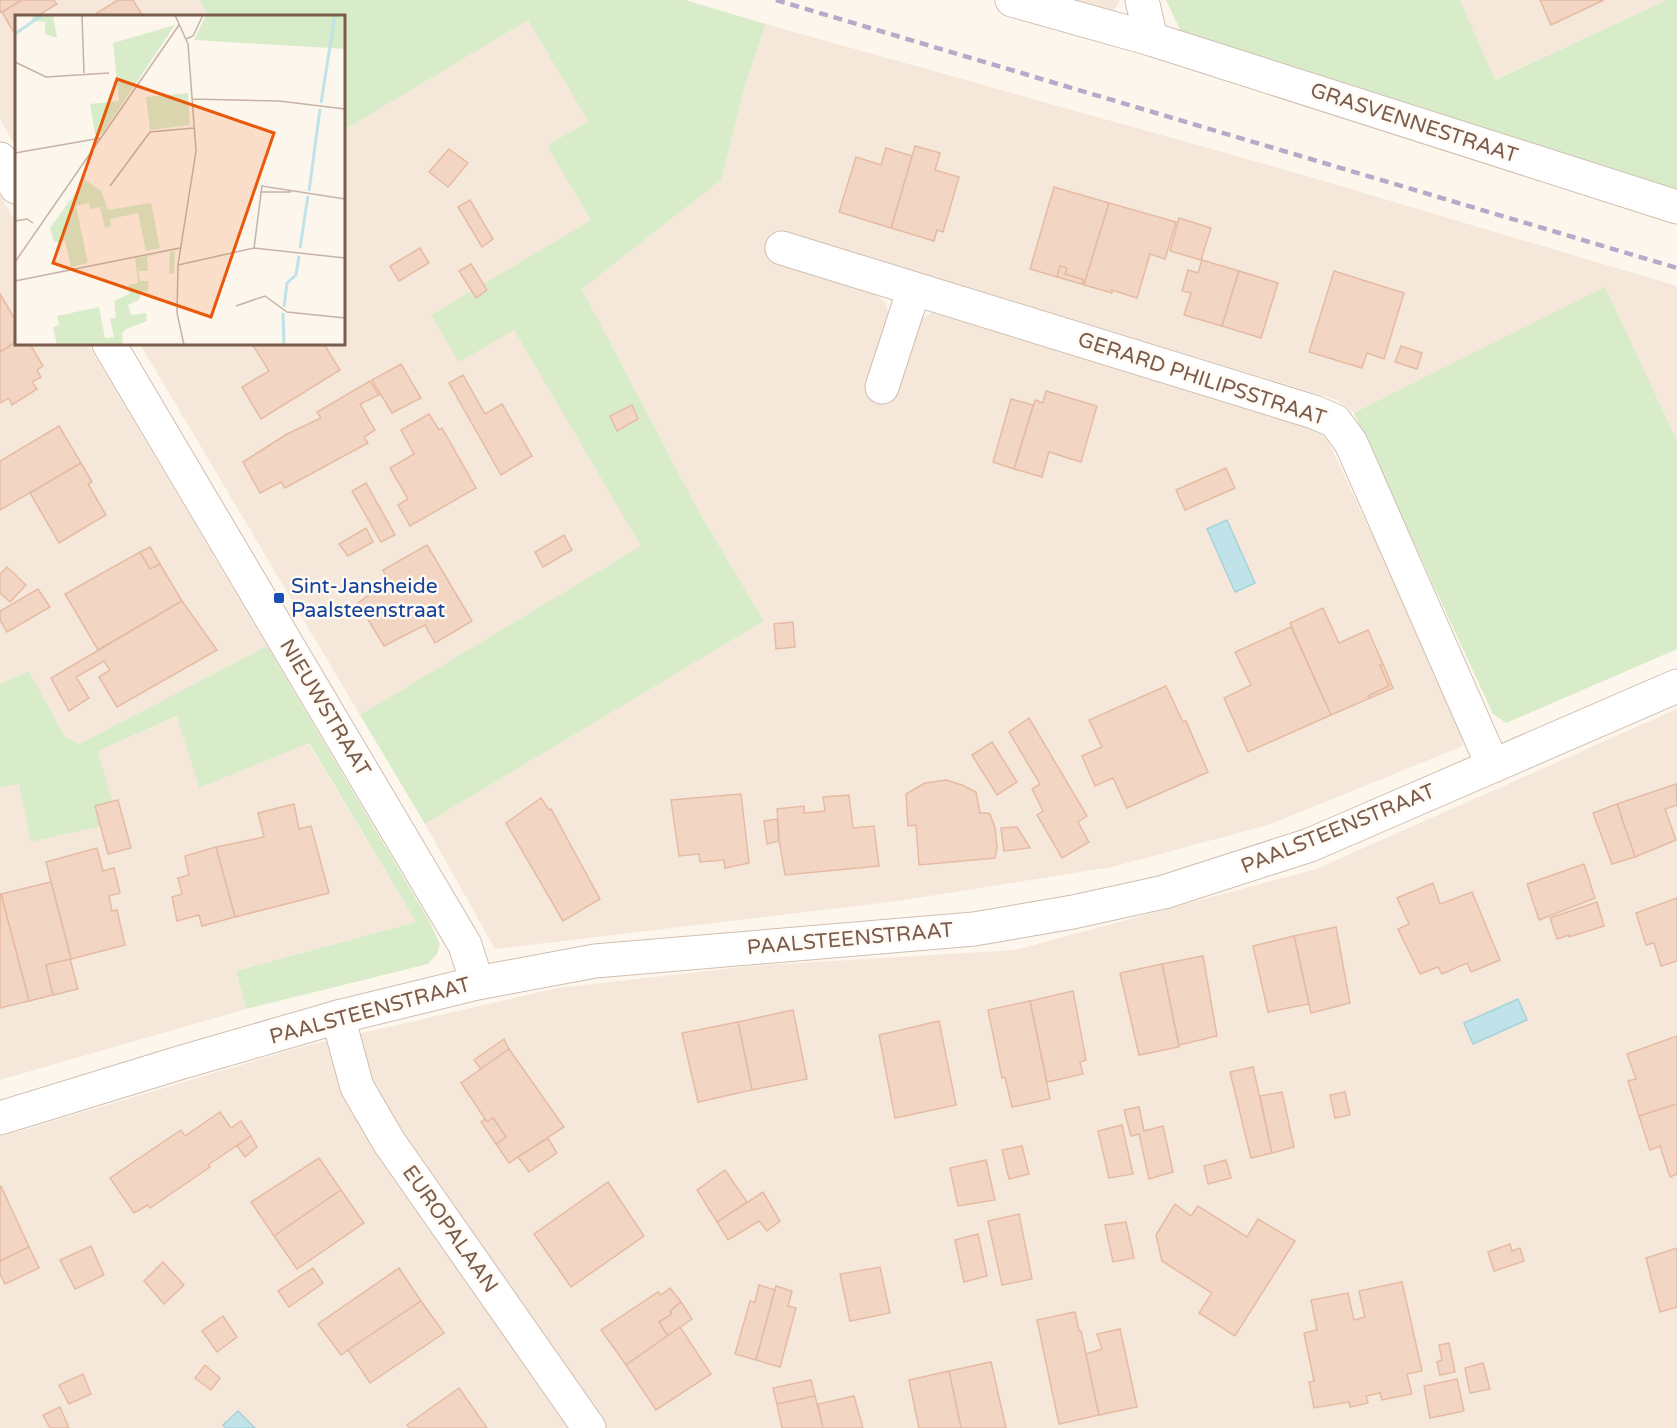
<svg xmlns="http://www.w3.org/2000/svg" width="1677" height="1428" font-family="'Varela Round',sans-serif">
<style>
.residential{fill:#f5e8da}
.green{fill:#d8ecc9}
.water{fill:#bfe3e8;stroke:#a5d3da;stroke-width:1.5}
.building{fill:#f3d5c3;stroke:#e6bba3;stroke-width:1.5}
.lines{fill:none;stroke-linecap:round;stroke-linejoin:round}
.minor-casing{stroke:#d1beb0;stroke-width:35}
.minor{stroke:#fff;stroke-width:33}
.rail{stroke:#b9a8c9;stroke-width:4.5;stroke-dasharray:9 6;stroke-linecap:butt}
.transit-dot{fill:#1a4fb4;stroke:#fffaf3;stroke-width:2}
.labels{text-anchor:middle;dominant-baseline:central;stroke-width:5;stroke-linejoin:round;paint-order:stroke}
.street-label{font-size:21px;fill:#7a5c4d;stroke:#fffaf3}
.transit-label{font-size:21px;fill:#164399;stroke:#fffaf3;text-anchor:start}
.inset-river{fill:none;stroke:#bfe3e8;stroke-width:3}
.inset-road{fill:none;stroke:#c5b3a7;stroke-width:1.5}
.view{fill:#e8590c;fill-opacity:0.15;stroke:#e8590c;stroke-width:3}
.inset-edge{fill:none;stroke:#7a5c4d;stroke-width:3}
</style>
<rect width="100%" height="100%" fill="#fdf6ec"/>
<g class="residential">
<polygon points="0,0 200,0 208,16 16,16 16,147 0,119"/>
<polygon points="1042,0 1120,0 1111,16"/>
<polygon points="1460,0 1667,0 1494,80"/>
<polygon points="528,19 588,121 547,146 591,220 431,315 514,330 642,546 360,715 140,344 344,344 344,130"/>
<polygon points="766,24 1290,171 1677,286 1677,649 1506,723 1366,434 1354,413 1337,400 785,232 775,264 870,291 886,303 889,317 871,384 898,393 920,318 933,313 1315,428 1328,441 1459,720 1463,746 1268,825 1112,867 898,901 495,949 425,824 764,621 699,512 582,289 721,180 746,82"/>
<polygon points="0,195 16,223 16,344 88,344 267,646 79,744 65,737 29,671 0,684"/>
<polygon points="1677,709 1677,1428 0,1428 0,1137 301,1047 558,988 751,966 1015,950 1316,869"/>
<polygon points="178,716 199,788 308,743 416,922 236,971 246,1009 0,1080 0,787 19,783 31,842 98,751"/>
</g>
<g class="green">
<polygon points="200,0 685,0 766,24 746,82 721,180 582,289 699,512 764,621 425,824 360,715 641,546 514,330 459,362 431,315 591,220 547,146 588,121 528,20 344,130 344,16 208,16"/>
<polygon points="1166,0 1460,0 1495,80 1667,0 1677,0 1677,195 1183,36"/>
<polygon points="1605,287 1677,441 1677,649 1506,723 1493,714 1354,413"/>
<polygon points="267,646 428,919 440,944 437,954 428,964 246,1009 236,971 416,922 309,743 199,788 177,716 98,751 118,822 31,842 19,784 0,787 0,684 29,671 65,737 79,744"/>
</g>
<g class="water">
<polygon points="1227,520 1255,583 1235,592 1207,529"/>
<polygon points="1518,999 1527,1020 1473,1044 1464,1023"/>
<polygon points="238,1411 255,1428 226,1428 223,1425"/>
</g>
<g class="building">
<polygon points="0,0 22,0 0,13"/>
<polygon points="22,0 54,0 57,4 37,16 16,16 16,29 13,31 2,12"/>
<polygon points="118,0 133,0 143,16 92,16"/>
<polygon points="1540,0 1604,0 1551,25"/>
<polygon points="915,146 940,153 935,170 959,177 943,232 937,230 934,241 891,228"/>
<polygon points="886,148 912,156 891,228 839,212 856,157 881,165"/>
<polygon points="449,149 468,163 448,187 429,172"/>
<polygon points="1054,187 1109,203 1084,285 1082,284 1084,280 1065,274 1067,268 1060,266 1057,277 1030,269"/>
<polygon points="470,200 493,239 482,247 458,207"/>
<polygon points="1109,203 1176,222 1165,259 1150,254 1137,298 1112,290 1112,293 1084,285"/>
<polygon points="1179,218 1211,228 1201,260 1170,251"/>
<polygon points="420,248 429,263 399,281 390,266"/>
<polygon points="1202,260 1239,271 1222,326 1184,315 1191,293 1182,291 1188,270 1198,273"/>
<polygon points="471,264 487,290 476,298 459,271"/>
<polygon points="1060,266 1067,268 1065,274 1084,280 1082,284 1057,277"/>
<polygon points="1239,271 1278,283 1261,338 1222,326"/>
<polygon points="1334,271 1404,293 1384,359 1367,353 1362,368 1309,352"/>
<polygon points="0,294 16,321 16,342 0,352"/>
<polygon points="16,342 16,344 30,344 43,366 37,370 41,377 32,382 37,389 12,405 9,398 0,403 0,352"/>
<polygon points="252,344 324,344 340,370 261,419 242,387 269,371"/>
<polygon points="1401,346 1422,353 1417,369 1395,362"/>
<polygon points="401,364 421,398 392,413 372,380"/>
<polygon points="463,375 485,414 502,404 532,456 501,475 449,383"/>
<polygon points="370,381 379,395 360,404 375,430 364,437 368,443 285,488 281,482 260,493 243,462 287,434 321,418 317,412"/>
<polygon points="1046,391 1097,406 1081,462 1049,452 1042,477 1014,469 1035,400 1043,403"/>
<polygon points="1011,399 1033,405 1014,469 993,462"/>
<polygon points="632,405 638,419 617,431 610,416"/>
<polygon points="429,414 439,430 442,428 476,488 410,526 398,505 408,499 390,468 414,454 401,430"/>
<polygon points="59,426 81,463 0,510 0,461"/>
<polygon points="81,463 92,482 88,484 106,515 59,543 30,493"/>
<polygon points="1226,468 1235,488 1185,510 1176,490"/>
<polygon points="366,483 395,535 381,542 352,491"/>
<polygon points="366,528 373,542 348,556 339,544"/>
<polygon points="564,535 572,550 543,567 535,552"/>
<polygon points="427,545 472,621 435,643 425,625 384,646 358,603 388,581 383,570"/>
<polygon points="150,547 160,564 150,569 140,552"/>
<polygon points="140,552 150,569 160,564 182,601 98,650 65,594"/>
<polygon points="7,567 26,585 10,602 0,593 0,574"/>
<polygon points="38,589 50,607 7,632 0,620 0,611"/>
<polygon points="182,601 217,650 117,707 99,677 110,670 104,661 76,677 89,698 69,711 51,678"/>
<polygon points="1323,608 1339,643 1368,630 1383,664 1380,665 1389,686 1368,696 1370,698 1331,715 1290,623"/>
<polygon points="793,622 795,647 776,649 774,624"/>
<polygon points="1291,627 1331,715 1248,752 1224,698 1251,685 1235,652"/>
<polygon points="1383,664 1393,688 1370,698 1368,696 1389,686 1380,665"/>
<polygon points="1166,686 1183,722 1186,721 1208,772 1127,808 1113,778 1095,786 1082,756 1102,747 1089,720"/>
<polygon points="1029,718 1087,816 1078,822 1089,842 1062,858 1037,815 1043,811 1032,789 1040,784 1009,732"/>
<polygon points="992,742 1017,782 997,795 972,755"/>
<polygon points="946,780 962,785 976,792 980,813 987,813 990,814 995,828 997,848 995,858 919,865 916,825 908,826 906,794 925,783"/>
<polygon points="1676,784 1677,805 1665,809 1676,840 1635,857 1617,804"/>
<polygon points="741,794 749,863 725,868 724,860 700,862 699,854 679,856 671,800"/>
<polygon points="849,795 853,828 874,826 879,866 785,875 778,834 779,834 777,809 804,806 804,813 825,811 823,797"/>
<polygon points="541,798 549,810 551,809 600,899 563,921 506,823"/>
<polygon points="118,800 131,848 108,854 95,806"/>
<polygon points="294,804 299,829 311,826 329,893 235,917 216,847 264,837 258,813"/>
<polygon points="1617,804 1635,857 1612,864 1593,813"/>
<polygon points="777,819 779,841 767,844 764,821"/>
<polygon points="1017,827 1030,848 1004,851 1001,828"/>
<polygon points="216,847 235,917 202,926 199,915 177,921 172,897 182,894 178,878 189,875 185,856"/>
<polygon points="97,848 103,871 114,868 120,893 109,896 112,911 117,910 125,945 71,959 46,862"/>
<polygon points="1584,864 1595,898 1539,920 1527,884"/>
<polygon points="51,882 71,959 46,965 53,995 29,1001 1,894"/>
<polygon points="1433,883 1440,904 1472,892 1500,960 1471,972 1467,963 1442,974 1438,967 1420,974 1398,929 1409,924 1397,898"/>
<polygon points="1,894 29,1001 0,1008 0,895"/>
<polygon points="1677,898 1677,961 1661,966 1654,943 1646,945 1636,913"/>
<polygon points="1597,902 1604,926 1569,937 1569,935 1557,939 1550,918"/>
<polygon points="1336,927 1350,1003 1311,1013 1294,936"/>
<polygon points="1294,936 1309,1004 1268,1012 1253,946"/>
<polygon points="1203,956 1217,1036 1179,1045 1162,964"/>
<polygon points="70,959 78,989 53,995 46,965"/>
<polygon points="1162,964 1179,1047 1139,1055 1120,973"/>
<polygon points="1073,991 1086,1060 1080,1062 1083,1074 1047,1082 1030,1001"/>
<polygon points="1030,1001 1050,1099 1012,1107 1005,1077 1002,1078 988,1010"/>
<polygon points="793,1010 807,1079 752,1090 738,1022"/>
<polygon points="939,1021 956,1105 895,1118 879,1035"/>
<polygon points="738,1022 752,1090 698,1102 682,1033"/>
<polygon points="1677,1036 1677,1104 1639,1116 1628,1081 1636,1079 1627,1054"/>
<polygon points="504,1039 509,1049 481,1069 474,1060"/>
<polygon points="509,1049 564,1127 509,1163 496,1144 506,1137 493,1118 487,1122 461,1083"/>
<polygon points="1253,1067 1272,1153 1251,1158 1230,1072"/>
<polygon points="1282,1092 1294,1147 1272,1153 1260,1096"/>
<polygon points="1345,1092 1350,1115 1335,1118 1330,1095"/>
<polygon points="1677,1104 1677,1174 1670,1177 1660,1146 1650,1150 1639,1116"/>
<polygon points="1139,1107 1144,1131 1163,1126 1173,1172 1149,1179 1139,1134 1131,1136 1124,1110"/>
<polygon points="220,1112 231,1128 241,1121 251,1136 208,1165 210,1167 150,1208 148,1205 134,1213 110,1178 181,1130 185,1136"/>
<polygon points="493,1118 506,1137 496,1144 481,1122 485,1119 487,1122"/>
<polygon points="1122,1125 1133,1174 1109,1178 1098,1131"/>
<polygon points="251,1136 257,1147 245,1157 237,1146"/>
<polygon points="548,1138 557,1153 529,1172 518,1157"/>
<polygon points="1022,1146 1029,1174 1009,1179 1002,1150"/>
<polygon points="319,1158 341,1190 274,1236 251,1202"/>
<polygon points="986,1160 995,1200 958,1206 950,1168"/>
<polygon points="1226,1160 1231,1178 1208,1184 1204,1166"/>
<polygon points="725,1170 747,1202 717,1222 697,1190"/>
<polygon points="608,1182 644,1236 571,1287 534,1234"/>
<polygon points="1,1186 29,1247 0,1261 0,1187"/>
<polygon points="341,1190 364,1223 297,1269 274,1236"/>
<polygon points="763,1192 780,1221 767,1231 759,1221 728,1240 717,1222"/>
<polygon points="1175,1204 1191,1216 1198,1206 1247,1237 1258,1219 1295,1241 1235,1336 1199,1313 1212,1293 1162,1261 1156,1235"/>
<polygon points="1019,1214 1032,1279 1002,1285 988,1221"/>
<polygon points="1126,1222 1134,1258 1113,1262 1105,1225"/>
<polygon points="978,1234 987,1276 964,1282 955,1240"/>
<polygon points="1510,1244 1512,1251 1520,1248 1524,1261 1494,1271 1488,1252"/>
<polygon points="91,1246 104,1275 75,1289 60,1260"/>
<polygon points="29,1247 39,1268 5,1284 0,1274 0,1261"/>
<polygon points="1677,1248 1677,1307 1660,1312 1646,1258"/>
<polygon points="163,1262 184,1285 164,1304 144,1281"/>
<polygon points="880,1267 890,1313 850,1321 840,1274"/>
<polygon points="313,1268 323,1283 289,1307 278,1291"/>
<polygon points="399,1268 421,1301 341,1355 318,1324"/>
<polygon points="1402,1282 1422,1371 1407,1374 1412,1394 1382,1400 1380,1393 1366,1396 1368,1403 1350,1407 1349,1402 1314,1408 1309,1382 1314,1381 1304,1333 1317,1330 1311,1300 1348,1293 1354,1320 1365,1317 1359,1291"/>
<polygon points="759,1285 775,1290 756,1360 735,1354 750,1301 755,1302"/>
<polygon points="776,1286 792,1291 788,1306 796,1308 780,1367 756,1360"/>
<polygon points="670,1288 681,1302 670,1311 672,1314 659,1322 668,1336 626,1365 601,1330 658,1292 661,1295"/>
<polygon points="421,1301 444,1333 370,1383 348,1350"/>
<polygon points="681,1302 692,1319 668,1336 659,1322 672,1314 670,1311"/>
<polygon points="1075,1312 1079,1331 1081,1331 1099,1415 1059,1424 1037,1320"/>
<polygon points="223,1316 237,1337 217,1352 202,1331"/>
<polygon points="680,1327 711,1374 656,1410 626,1365"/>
<polygon points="1120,1329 1137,1407 1099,1415 1086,1354 1102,1349 1097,1334"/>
<polygon points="1449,1343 1455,1372 1440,1375 1437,1362 1442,1360 1439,1345"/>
<polygon points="991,1362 1006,1428 961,1428 949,1371"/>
<polygon points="1483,1363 1490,1389 1470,1393 1465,1368"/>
<polygon points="205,1365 220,1378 211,1390 195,1378"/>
<polygon points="949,1371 961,1428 919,1428 909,1380"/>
<polygon points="83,1374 91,1394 69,1404 59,1385"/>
<polygon points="1457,1379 1464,1411 1430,1418 1424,1386"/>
<polygon points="811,1380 815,1396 777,1404 773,1388"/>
<polygon points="459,1388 487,1428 410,1428 407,1425"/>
<polygon points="815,1396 823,1428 782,1428 777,1404"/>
<polygon points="854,1396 863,1428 823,1428 818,1404"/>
<polygon points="60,1407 69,1428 50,1428 43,1415"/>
</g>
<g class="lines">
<defs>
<g id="minor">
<polyline points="1012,0 1151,39 1677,207"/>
<polyline points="1142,0 1151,39"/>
<polyline points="0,159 16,187"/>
<polyline points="782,248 1314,412 1335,421 1351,443 1493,766"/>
<polyline points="109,344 465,945 477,983"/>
<polyline points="882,387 914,289"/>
<polyline points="338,1017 357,1087 389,1142 589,1428"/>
<polyline points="0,1118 179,1063 338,1017 477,983 595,961 974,929 1073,912 1164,892 1310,845 1677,686"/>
</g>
</defs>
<use href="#minor" class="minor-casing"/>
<use href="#minor" class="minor"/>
<polyline class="rail" points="776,0 1677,268"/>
</g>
<rect class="transit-dot" x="273" y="592" width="12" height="12" rx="3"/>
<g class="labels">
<g class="street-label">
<text transform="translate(1414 123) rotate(18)">GRASVENNESTRAAT</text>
<text transform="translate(1202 379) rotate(18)">GERARD PHILIPSSTRAAT</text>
<text transform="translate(325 708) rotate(59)">NIEUWSTRAAT</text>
<text transform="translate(1338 829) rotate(-22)">PAALSTEENSTRAAT</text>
<text transform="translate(850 939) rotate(-5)">PAALSTEENSTRAAT</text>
<text transform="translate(370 1011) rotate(-15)">PAALSTEENSTRAAT</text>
<text transform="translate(450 1229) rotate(55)">EUROPALAAN</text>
</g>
<g class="transit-label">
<text x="291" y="586">Sint-Jansheide<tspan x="291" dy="24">Paalsteenstraat</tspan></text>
</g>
</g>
<g transform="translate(15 15)">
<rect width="330" height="330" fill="#fdf6ec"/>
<path d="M18 0H38L42 23 30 19V7L17 6ZM191 0H330V34L179 25ZM160 10 87 119 80 120 75 89 104 86 98 28ZM173 78 175 110 135 115 131 82ZM70 165 86 176 93 195 136 188 145 233 131 236 123 198 95 204 96 211 90 213 85 192 75 194 74 188 61 191 73 248 56 252 50 226 39 227 35 213ZM160 236 159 259H154L155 237 132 242 133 256H124L125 266H134L132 277 126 276 124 285 113 290 116 300 131 298 132 306 111 314 107 318 108 330H42L38 312 44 310 42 301 84 292 90 323 99 322 95 304 101 303 99 286 114 279 113 270 123 268 120 243Z" fill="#d8ecc9"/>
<path class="inset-river" d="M0 19 27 0M306 88 320 0M294 176 305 94M285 233 293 181M269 292 272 268 281 260 284 241M268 298 269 329"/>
<path class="inset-road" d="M67 0 69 58M160 0 173 29 181 136 163 250 162 298 169 330M171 24 178 21 188 0M0 47 31 62 94 58M177 84 264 86 330 94M0 138 86 123M95 171 135 117 179 113M245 177H276M0 206 12 204 18 208M239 233 247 171 330 184M0 247 164 10M163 250 239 233 330 243M0 266 165 233M221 291 250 281 272 297 330 303"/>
<path class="view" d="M102 64 259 118 196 302 38 248Z"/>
<rect width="330" height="330" class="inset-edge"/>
</g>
</svg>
